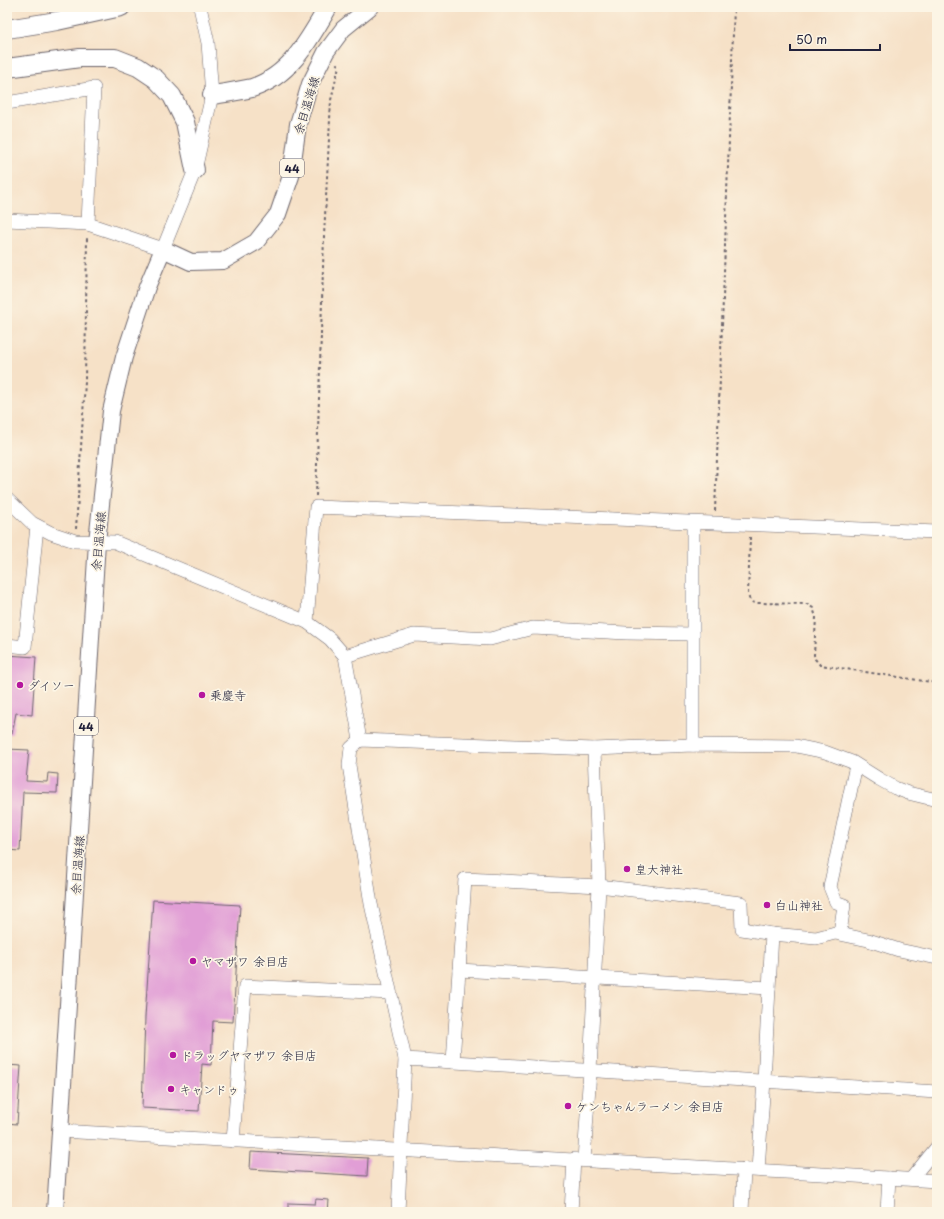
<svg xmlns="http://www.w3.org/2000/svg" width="944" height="1219" font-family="'Playpen Sans','Klee One',sans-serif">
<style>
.building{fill:#e19ed6}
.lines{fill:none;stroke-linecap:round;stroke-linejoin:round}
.minor-casing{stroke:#6c656c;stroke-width:14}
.major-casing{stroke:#6c656c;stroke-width:18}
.highway-casing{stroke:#6c656c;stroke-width:20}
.path{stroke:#6c656c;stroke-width:2;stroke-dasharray:3 3;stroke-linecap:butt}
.minor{stroke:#fff;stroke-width:13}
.major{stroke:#fff;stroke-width:16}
.highway{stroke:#fff;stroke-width:18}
.poi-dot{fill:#b5179e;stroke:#fcf5e5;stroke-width:1.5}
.labels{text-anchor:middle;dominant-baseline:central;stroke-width:3.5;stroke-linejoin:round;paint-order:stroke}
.shield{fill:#fcf5e5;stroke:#63616e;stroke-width:1}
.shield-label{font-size:11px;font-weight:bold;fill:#22223b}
.street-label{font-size:12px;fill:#22223b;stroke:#fcf5e5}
.poi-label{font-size:12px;fill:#22223b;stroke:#fcf5e5;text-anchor:start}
</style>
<rect width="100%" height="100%" fill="#fcf5e5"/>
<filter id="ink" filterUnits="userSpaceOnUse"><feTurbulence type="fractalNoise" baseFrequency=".025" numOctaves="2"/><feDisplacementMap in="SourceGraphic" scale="8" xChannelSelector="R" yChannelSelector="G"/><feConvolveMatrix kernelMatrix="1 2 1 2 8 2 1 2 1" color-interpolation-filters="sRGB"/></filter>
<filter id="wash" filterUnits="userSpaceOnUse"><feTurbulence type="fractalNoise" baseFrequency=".012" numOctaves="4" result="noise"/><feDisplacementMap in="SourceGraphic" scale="16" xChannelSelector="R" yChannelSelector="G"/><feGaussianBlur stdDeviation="0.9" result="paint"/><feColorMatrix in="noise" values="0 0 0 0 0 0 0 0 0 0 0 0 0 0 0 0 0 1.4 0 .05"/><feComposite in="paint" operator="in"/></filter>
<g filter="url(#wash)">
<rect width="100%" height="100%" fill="#f6e1c7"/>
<g id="blocks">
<g class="building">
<polygon points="7,655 36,657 32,715 16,713 12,734 7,734"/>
<polygon points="7,749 29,750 26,781 47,782 48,773 58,774 57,793 23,792 20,851 7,850"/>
<polygon points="153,900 240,905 233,1022 213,1021 211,1065 202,1064 199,1111 142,1108 145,1017"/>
<polygon points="7,1065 21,1066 17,1124 7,1123"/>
<polygon points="251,1152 368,1158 367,1176 250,1169"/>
<polygon points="316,1199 329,1200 328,1212 288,1212 288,1203 315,1204"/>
</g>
</g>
</g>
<g filter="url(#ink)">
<use href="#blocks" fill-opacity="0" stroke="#6c656c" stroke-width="1"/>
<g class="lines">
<defs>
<g id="minor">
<polyline points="7,103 94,88 88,224"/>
<polyline points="7,220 88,224 163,249 195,170 212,95 208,43 200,7"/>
<polyline points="7,499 32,523 51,533 75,541 115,542 307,622 330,639 345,656 360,740"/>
<polyline points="693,523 693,745"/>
<polyline points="307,622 316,507 937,532"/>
<polyline points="7,645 25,647 37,526"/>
<polyline points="345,656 414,635 490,639 533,628 626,633 693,634"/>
<polyline points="840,933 844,905 836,902 830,887 856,765"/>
<polyline points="772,934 816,938 835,933 868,940 899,950 937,958"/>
<polyline points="459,970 769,988"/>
<path d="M405 1059C582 1071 760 1080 937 1092"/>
<polyline points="453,1062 465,879 599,886 741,903 742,929 772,934 764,1080 758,1170"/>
<path d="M60 1131C353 1148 645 1163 937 1181"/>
<polyline points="233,1141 245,986 390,993"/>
<polyline points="584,1160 590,1071 599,886 594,749"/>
<polyline points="911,1179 937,1147"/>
<polyline points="398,1212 405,1059 371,904 349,765 351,748 360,740 594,749 693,745 796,746 825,752 852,762 879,779 895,788 908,793 937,800"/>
<polyline points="571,1212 574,1159"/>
<polyline points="742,1212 744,1169"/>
<polyline points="887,1212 889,1178"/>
</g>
<polyline id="major" points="55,1212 97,542 111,411 124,357 147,287 163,249 191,262 223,261 256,242 278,214 291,176 298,124 310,84 326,52 343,29 370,7"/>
<g id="highway">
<polyline points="7,29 57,21 121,7"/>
<polyline points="7,68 80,58 115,58 138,67 156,79 172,96 185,122 195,170"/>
<path d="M212 95C225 93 239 91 252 88 290 76 309 40 328 7"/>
</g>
</defs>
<use href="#minor" class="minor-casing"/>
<use href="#major" class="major-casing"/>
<use href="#highway" class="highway-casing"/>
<g class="path">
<polyline points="316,496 324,236 331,100 339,66 336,63"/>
<polyline points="715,511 734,7"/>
<polyline points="76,529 85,382 87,237"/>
<path d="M750 537 748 595C750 602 752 603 759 603L807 604 813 608 816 617 814 655 815 659 820 665 937 683"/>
</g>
<use href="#minor" class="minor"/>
<use href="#major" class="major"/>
<use href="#highway" class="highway"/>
</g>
</g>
<g class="poi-dot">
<circle cx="20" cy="685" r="4"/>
<circle cx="202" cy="695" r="4"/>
<circle cx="627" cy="869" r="4"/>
<circle cx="767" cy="905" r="4"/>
<circle cx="193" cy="961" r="4"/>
<circle cx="173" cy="1055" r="4"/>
<circle cx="171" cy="1089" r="4"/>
<circle cx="568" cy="1106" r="4"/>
</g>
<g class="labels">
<g class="shield">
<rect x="280" y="159" width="24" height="18" rx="3"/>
<rect x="74" y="717" width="24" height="18" rx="3"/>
</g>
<g class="shield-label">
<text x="292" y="168">44</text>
<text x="86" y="726">44</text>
</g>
<g class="street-label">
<text transform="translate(306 105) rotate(-73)">余目温海線</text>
<text transform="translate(98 541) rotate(-85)">余目温海線</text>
<text transform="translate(77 865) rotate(-86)">余目温海線</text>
</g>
<g class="poi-label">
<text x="28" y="685">ダイソー</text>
<text x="210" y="695">乗慶寺</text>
<text x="635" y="869">皇大神社</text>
<text x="775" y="905">白山神社</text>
<text x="201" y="961">ヤマザワ 余目店</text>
<text x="181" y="1055">ドラッグヤマザワ 余目店</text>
<text x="179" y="1089">キャンドゥ</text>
<text x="576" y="1106">ケンちゃんラーメン 余目店</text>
</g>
</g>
<rect width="944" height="1219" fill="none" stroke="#fcf5e5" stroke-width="24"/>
<path d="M790 44v6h90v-6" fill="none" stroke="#22223b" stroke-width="2"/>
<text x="796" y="44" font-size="12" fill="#22223b" stroke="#fcf5e5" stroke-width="3" paint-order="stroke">50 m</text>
</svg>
